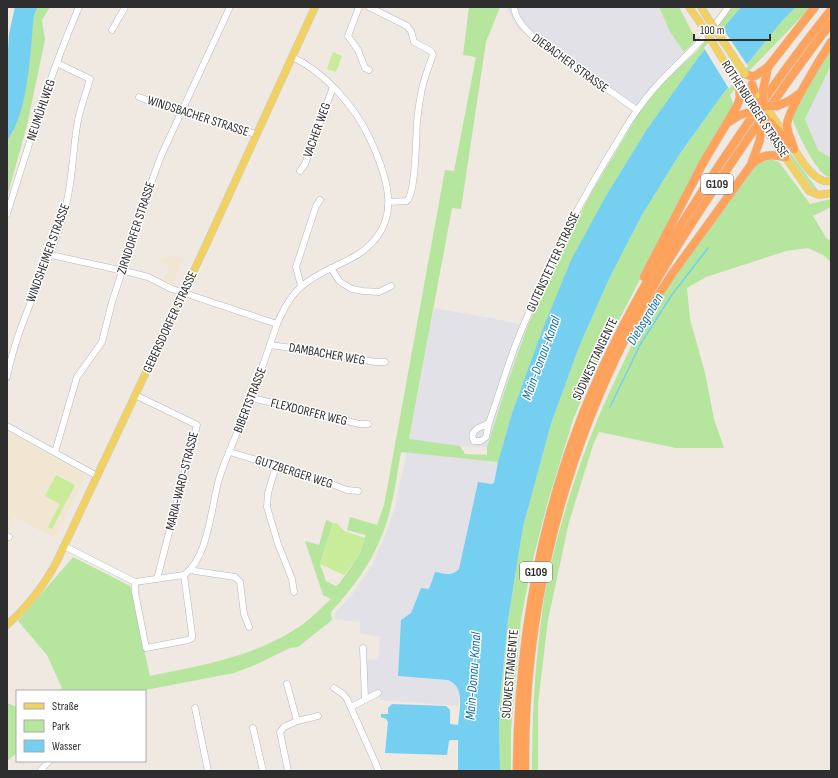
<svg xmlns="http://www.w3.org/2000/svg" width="838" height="778" font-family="'Sofia Sans Condensed',sans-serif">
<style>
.industrial{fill:#e3e1e8}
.education{fill:#f0e6d1}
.green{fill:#b6e59e}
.pitch{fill:#c9ec9a}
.water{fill:#75cff0}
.pier{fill:#efe9e1}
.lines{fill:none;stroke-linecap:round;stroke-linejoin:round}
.stream{stroke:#75cff0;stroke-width:1.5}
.minor-casing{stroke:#b4b7c1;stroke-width:7}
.major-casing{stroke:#c9c9c9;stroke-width:8}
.highway-casing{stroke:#c9c9c9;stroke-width:9}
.minor{stroke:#fff;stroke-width:6}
.major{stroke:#f2d163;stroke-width:7}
.highway{stroke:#ffa35c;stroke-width:8}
.major-bridge-casing{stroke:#c9c9c9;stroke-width:8;stroke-linecap:butt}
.highway-bridge-casing{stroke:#c9c9c9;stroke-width:9;stroke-linecap:butt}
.major-bridge{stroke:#f2d163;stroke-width:7}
.highway-bridge{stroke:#ffa35c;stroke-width:8}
.labels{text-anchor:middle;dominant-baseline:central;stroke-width:3;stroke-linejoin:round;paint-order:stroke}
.shield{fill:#fff;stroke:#6d6d6d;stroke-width:1}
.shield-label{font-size:12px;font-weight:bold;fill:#2e2e2e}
.street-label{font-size:13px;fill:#2e2e2e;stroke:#fff}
.water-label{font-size:14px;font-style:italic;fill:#0d6fa3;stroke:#fff}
</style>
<rect width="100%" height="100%" fill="#efe9e1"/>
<g class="industrial">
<polygon points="506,7 659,7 670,32 684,52 687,61 663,83 639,113 518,29"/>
<polygon points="831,65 831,158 818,150 805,119"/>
<polygon points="434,308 528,325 507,384 487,447 460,446 409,440"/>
<polygon points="407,452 498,462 494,483 491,484 478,482 459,569 456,573 450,574 435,572 429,589 421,588 411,613 448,680 457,685 460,692 459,706 381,700 378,693 366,694 365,659 378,660 380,637 360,633 360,622 335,619 335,613 351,596 372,565 385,536 394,510"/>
</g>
<g class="education">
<polygon points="173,256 182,258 173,284 164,279 170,267 158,261"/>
<polygon points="7,430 17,437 81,472 84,478 55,538 14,517 7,534"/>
</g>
<g class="green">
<polygon points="38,7 50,7 42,20 45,40 27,125 7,197 7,141 13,132 30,49 34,15"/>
<path d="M469 7H500L486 42 461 209 452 208 409 439 460 446 465 454 487 455V447L507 384 528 325 558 257 591 193 642 108 663 83 698 50 732 7H741L700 55 647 129 607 194 540 336 512 413 498 462 401 452C396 479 393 509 382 535 371 564 352 589 331 612L332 620 298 647 290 648 255 665 234 673 140 691H59L62 688 47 655 18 621 73 557 130 586 150 676C203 665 258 656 303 624 313 617 322 607 331 599L323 595 305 541 319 545 326 520 333 523 320 564 326 581 336 586 339 584 359 555 366 535 347 530 350 517 377 525 384 505 445 170 454 171 476 57 463 55Z"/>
<polygon points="659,7 679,7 696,40 684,52 670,32"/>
<polygon points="796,7 811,7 751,69 730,95 734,106 691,181 607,343 574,417 548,501 532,563 521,619 511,729 511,771 500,771 499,709 508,620 523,527 551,424 579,347 609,279 642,215 679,155 722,95 782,21"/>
<path d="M831 48V65L805 119 818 150 831 158V176L828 177C815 171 797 132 792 118V114Z"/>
<path d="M774 128 794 158 817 189V191L813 189C799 169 784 150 773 129Z"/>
<path d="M771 159 779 162 810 204 831 199V207L813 216 827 239 831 240V262L823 255 808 248 786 251 706 277 687 288 690 319 705 373 714 419 724 448H676L599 432 593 445 569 522 548 620 538 704V771H532C532 724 534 677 540 629 542 615 543 601 546 587 561 513 586 440 619 372 628 353 636 334 647 316 679 264 717 217 753 168L759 163Z"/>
<polygon points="7,703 17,707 17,753 7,761"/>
</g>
<g class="pitch">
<polygon points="333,52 342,56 336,72 327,69"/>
<polygon points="56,475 75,485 52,529 48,527 60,504 45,496"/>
<polygon points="333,523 337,523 344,531 365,538 359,555 344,575 320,564"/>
</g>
<g class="water">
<path d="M15 7H38L34 15C30 51 29 112 7 141V68L9 34Z"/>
<path d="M741 7H796L782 21 722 95 679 155 642 215 609 279 579 347 551 424 523 527 508 620 499 709 500 771H458V740H451L449 741 447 755 385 753 388 722 386 719 381 717V714H388V708L392 704 446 706 450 710V724L458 725C459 710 466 687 448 680L398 676 401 620 411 613 421 588 429 589 435 572C444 573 452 577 459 569L478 482 491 484 494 483 498 462 512 413 540 336 571 260 607 194 647 129 700 55Z"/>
</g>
<polygon class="pier" points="722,27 748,66 729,89 704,48"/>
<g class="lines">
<polyline class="stream" points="610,407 640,345 671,296 708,248"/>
<defs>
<g id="minor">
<polyline points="359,7 348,36 358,50 365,68 369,70"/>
<path d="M369 7 407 26 411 31 414 42 431 51 433 55C428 68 423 81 421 94 419 103 418 113 417 122 416 137 416 192 407 201L389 202"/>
<path d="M514 7C516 21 526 30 536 39L637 110"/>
<polyline points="112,30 125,7"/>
<polyline points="139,97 163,106 246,130 256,135"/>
<polyline points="300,171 305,164 333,87"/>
<path d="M7 214C29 144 50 74 79 7"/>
<path d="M51 255 133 273 148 277 172 289 277 324C267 354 257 384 245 413 237 435 226 456 219 479 211 506 209 557 184 575L135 582 64 546"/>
<polyline points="331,268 340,282 352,289 363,291 379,292 391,286"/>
<polyline points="301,286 296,267 316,206 320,200"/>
<path d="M277 324C283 310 290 296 302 286 318 272 339 266 357 255 404 225 389 180 370 139 356 108 324 71 292 57"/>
<polyline points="270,345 336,354 375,362 385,362"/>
<path d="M7 377C18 321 47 271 63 216 73 185 72 152 78 120 81 106 86 93 90 79L57 63"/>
<polyline points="135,395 197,425 157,579"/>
<polyline points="251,398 300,409 359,424 368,424"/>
<path d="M489 423C481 427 468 430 474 441H481L486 437 489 423C500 392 509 359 522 329 546 268 575 211 609 155 619 140 627 123 638 109 664 71 703 46 728 7"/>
<polyline points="7,426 97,476"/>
<polyline points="55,452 77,377 102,342 112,302 150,186 161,156 230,7"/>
<polyline points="230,452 321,480 347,490 358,491"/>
<polyline points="276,466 268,493 267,507 278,544 292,579 294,592"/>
<polyline points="7,536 9,537"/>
<polyline points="191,569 195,571 235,577 240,582 244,614 249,627"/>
<polyline points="135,582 135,592 146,648 188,640 192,638 192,634 184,575"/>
<polyline points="363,648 365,699"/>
<polyline points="287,684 297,721 284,727 280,732 288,771"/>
<polyline points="334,688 343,694 347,699 379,771"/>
<polyline points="351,707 378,693"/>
<polyline points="195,708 208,771"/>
<polyline points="297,721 318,716"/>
<polyline points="253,728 263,771"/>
<polyline points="40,771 49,761"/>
</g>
<g id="major">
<polyline points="689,7 699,21"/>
<polyline points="701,7 705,14"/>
<polyline points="742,91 752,106"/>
<polyline points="771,114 786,136"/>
<polyline points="767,131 809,191 819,195 831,193"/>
<path d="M791 144C799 156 814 185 831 181"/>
<path d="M7 625C28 606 44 586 57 561L206 245 315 7"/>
</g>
<g id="highway">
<polyline points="745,74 751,76 755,76 768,67 815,7"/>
<polyline points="752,84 758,102"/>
<path d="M739 85C746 91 750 98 758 102"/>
<polyline points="763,91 768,67"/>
<polyline points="777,106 789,101 799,94"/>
<polyline points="766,118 791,145"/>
<polyline points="766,118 770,135"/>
<polyline points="729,122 740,115 747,113"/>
<path d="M794 149C792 141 787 133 787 125 787 112 822 56 831 42"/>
<polyline points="752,162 760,140 761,121"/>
<polyline points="644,277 703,163 737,106 740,98 739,85"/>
<path d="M631 337 672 274 751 165C762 154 771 154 785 157"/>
<path d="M517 771C518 626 546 485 609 354 641 287 680 225 720 164 755 112 791 59 831 10"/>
<path d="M525 771C523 620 559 470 627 335 656 277 692 222 728 168 761 119 795 70 831 23"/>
</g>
</defs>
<use href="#minor" class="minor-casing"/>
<use href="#major" class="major-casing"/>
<use href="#highway" class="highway-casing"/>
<use href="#minor" class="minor"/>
<use href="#major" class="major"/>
<use href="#highway" class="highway"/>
<defs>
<g id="major-bridge">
<polyline points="705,14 745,74"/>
<polyline points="699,21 739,85"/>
<polyline points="759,96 771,114"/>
<polyline points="752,106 761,121"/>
</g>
<g id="highway-bridge">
<polyline points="763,91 764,107"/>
<polyline points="747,113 755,113"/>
<polyline points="766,118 760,114 758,102 769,106 777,106"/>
</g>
</defs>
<use href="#major-bridge" class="major-bridge-casing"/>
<use href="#highway-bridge" class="highway-bridge-casing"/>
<use href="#major-bridge" class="major-bridge"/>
<use href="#highway-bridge" class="highway-bridge"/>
</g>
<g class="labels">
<g class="shield">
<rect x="701" y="174" width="32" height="20" rx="3"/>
<rect x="520" y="562" width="32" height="20" rx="3"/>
</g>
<g class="shield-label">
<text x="717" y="184">G109</text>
<text x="536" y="572">G109</text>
</g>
<g class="street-label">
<text transform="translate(570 63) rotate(36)">DIEBACHER STRASSE</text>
<text transform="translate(755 109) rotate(57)">ROTHENBURGER STRASSE</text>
<text transform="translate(41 110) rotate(-71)">NEUMÜHLWEG</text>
<text transform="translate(198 116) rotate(18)">WINDSBACHER STRASSE</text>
<text transform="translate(317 130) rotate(-70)">VACHER WEG</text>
<text transform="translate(136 228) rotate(-72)">ZIRNDORFER STRASSE</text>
<text transform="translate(48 253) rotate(-70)">WINDSHEIMER STRASSE</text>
<text transform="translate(553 262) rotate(-65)">GUTENSTETTER STRASSE</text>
<text transform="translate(170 322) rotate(-65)">GEBERSDORFER STRASSE</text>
<text transform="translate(327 354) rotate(10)">DAMBACHER WEG</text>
<text transform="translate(595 359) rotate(-65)">SÜDWESTTANGENTE</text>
<text transform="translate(250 400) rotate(-69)">BIBERTSTRASSE</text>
<text transform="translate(309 412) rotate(14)">FLEXDORFER WEG</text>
<text transform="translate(294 472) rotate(18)">GUTZBERGER WEG</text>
<text transform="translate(182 481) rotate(-76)">MARIA-WARD-STRASSE</text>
<text transform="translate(510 674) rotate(-85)">SÜDWESTTANGENTE</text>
</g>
<g class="water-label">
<text transform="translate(645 319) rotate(-59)">Diebsgraben</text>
<text transform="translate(541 358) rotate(-70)">Main-Donau-Kanal</text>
<text transform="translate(473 676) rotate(-86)">Main-Donau-Kanal</text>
</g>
</g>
<rect width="838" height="778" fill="none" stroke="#2e2e2e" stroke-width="16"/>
<rect x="16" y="690" width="130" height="72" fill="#ffffff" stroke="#ababab"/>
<rect x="24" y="703" width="20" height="6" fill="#f2d163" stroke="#ababab"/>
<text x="52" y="710" font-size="12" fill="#2e2e2e">Straße</text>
<rect x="24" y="720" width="20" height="12" fill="#b6e59e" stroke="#ababab"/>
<text x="52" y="730" font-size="12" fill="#2e2e2e">Park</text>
<rect x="24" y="740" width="20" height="12" fill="#75cff0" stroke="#ababab"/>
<text x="52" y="750" font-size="12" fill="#2e2e2e">Wasser</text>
<path d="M694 34v6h76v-6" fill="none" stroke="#2e2e2e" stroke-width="2"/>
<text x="700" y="34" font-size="12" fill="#2e2e2e" stroke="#ffffff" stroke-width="3" paint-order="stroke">100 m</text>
</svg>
